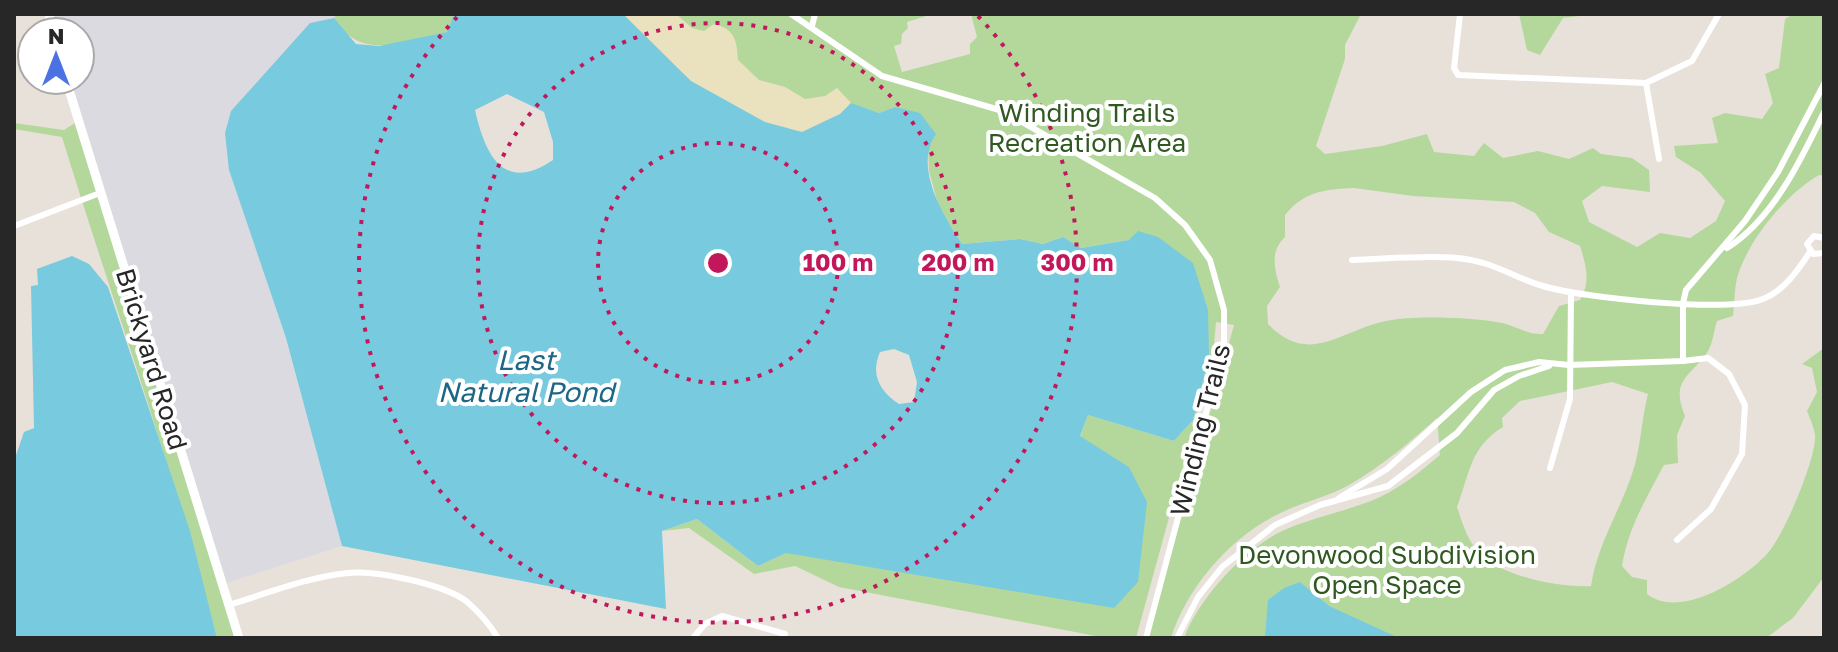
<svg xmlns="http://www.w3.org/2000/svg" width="1838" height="652" font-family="'Golos Text',sans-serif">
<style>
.industrial{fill:#dbdae1}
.green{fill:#b4d89c;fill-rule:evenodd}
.sand{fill:#eae1bf}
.water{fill:#78cade;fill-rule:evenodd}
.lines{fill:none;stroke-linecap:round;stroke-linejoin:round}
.street{stroke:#fff;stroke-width:6}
.secondary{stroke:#fff;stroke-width:9}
.ring{fill:none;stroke:#c2185b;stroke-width:4;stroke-dasharray:4 8}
.labels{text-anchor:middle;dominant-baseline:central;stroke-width:8;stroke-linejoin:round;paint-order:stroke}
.park-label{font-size:26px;fill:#305921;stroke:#fff}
.street-label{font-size:26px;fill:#272727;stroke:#fff}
.water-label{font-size:28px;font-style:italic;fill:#1c6785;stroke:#fff}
.centre{fill:#c2185b;stroke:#fff;stroke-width:4}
.ring-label{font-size:24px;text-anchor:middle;font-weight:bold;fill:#c2185b;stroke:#fff;stroke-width:8;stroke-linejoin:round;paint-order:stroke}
</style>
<rect width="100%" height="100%" fill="#e8e1da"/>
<polygon class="industrial" points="49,14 337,14 334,18 310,23 229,170 286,338 342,546 223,584 67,80 80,80 80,32 54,32"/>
<g class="green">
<path d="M337 14H454L447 32C404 41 361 63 334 18Z"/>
<path d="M623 14H933L907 22 908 28 902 34 901 44 894 46 902 72 970 54V44L977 37 971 14H1361L1345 45V59L1316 146 1325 154 1382 146 1427 134 1434 152 1474 156 1484 143 1503 158 1538 151 1569 159 1593 148 1601 154 1632 158 1649 170 1650 192 1602 186 1582 201 1589 222 1637 247 1660 233 1690 238 1716 221 1725 201 1701 173 1676 157 1674 146 1718 143 1712 118 1725 113 1762 119 1773 103 1765 74 1779 68 1785 19 1793 14H1824V176L1819 175C1787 194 1752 235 1739 272 1734 284 1735 302 1733 316L1717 321C1714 330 1713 343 1708 351 1690 378 1670 379 1685 416L1677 435 1678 463 1664 465C1646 499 1628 528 1622 566L1632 577 1647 580V594C1680 620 1743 580 1767 554 1783 537 1817 458 1815 435 1814 427 1810 419 1807 411L1817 392 1812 368 1802 364 1824 348V577L1793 618 1766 638H1184C1199 598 1243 550 1282 531 1313 517 1349 511 1380 497 1403 486 1421 471 1440 455L1437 418C1409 443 1382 466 1349 485 1330 496 1307 501 1287 510 1235 532 1188 584 1171 638H1148L1234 325 1216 322 1213 357 1136 638H1106L839 587 795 566 754 574 689 528 662 531 697 519 758 566 786 553 1129 467 1080 437 1088 415 1174 441 1193 420 1209 357 1129 240 1081 248 1063 237 1043 244 1020 239 962 244 939 208 929 171 928 145 895 107 879 113 851 104 840 114 802 132ZM1354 188 1413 196 1514 202 1535 213 1549 232 1580 246C1586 265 1591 282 1580 300L1559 306 1543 334C1527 335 1517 326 1502 323 1476 317 1411 315 1386 321 1341 330 1309 367 1268 324L1267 306 1280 287C1274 269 1270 251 1285 237V215C1303 192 1325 189 1354 188ZM1612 382 1648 394C1641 421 1641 448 1632 474 1619 513 1597 545 1591 586 1561 588 1507 577 1483 557 1468 544 1463 524 1457 507 1470 473 1470 447 1503 427L1502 418 1520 401Z"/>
<polygon points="1519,14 1596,14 1563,18 1540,55 1527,50"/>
<path d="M78 121 239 638H217C174 469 113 304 62 137L14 129V123L64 130Z"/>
</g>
<path class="sand" d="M623 14H676L692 28 704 31 714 24C735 29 737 41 738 60L759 80 785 87 805 99 825 96 837 88 851 103 840 114 802 132 765 122 691 81Z"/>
<g class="water">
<path d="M454 14H623L691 81 765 122 802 132 840 114 851 103 879 113 895 107 920 113 936 134C913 167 943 215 962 244L1020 239 1043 244 1063 237 1081 248 1129 240 1138 231 1158 237 1193 263 1208 310 1209 357 1193 420 1174 441 1088 415 1080 436 1129 467 1147 502 1138 582 1114 608 786 553 758 566 697 519 662 531 666 609 342 546 286 338 229 170 225 133 231 111 310 23 334 18 356 44 379 46 447 32ZM507 94 544 112 553 142V160C503 194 485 154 475 110ZM894 349 909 355 917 382 914 402 899 404C880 391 870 375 880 352Z"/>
<polygon points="72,256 89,264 108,287 190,531 217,638 14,638 14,461 24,432 34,428 31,286 38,285 37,269"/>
<polygon points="1300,582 1329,606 1399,638 1265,638 1268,600 1284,588"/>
</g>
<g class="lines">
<g class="street">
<polyline points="791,14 882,76 1003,111 1155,198 1185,225 1210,260 1224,310 1224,345 1146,638"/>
<polyline points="1460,14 1454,68 1458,75 1646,83 1692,61 1719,14"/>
<polyline points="812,26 815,14"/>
<polyline points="1646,83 1659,159"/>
<polyline points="14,226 100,193"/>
<polyline points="1824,238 1814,236 1807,244 1813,254 1824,253"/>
<path d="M1727 248C1773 219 1801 160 1824 112"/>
<path d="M1352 260C1386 259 1423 255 1457 258 1493 261 1512 277 1543 286 1582 298 1727 313 1763 299 1784 291 1798 270 1810 252"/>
<polyline points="1550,468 1570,399 1571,294"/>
<polyline points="1339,498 1387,469 1471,392 1505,370 1539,362 1569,365 1683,361 1683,303 1686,290 1745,221 1778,172 1824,84"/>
<polyline points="1677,540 1711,509 1742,454 1745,405 1729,374 1708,358 1683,361"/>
<path d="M229 605C268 593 308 577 348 573 376 570 443 584 466 601 478 611 490 625 498 638"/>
<polyline points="693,638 705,624 722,616 785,634"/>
<polyline points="1177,638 1198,597 1222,567 1275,525 1320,505 1388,486 1457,433 1494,390 1519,376 1549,366"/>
</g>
<g class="secondary">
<polyline points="49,14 53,32"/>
<polyline points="66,80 239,638"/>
</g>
</g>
<g class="ring">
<circle cx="718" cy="263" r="120"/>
<circle cx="718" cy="263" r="240"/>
<path d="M978 16A359 359 0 1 1 458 16"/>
</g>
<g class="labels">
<g class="park-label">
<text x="1087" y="112">Winding Trails<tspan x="1087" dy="30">Recreation Area</tspan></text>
<text x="1387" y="554">Devonwood Subdivision<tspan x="1387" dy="30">Open Space</tspan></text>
</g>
<g class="street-label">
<text transform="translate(152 359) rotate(73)">Brickyard Road</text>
<text transform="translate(1200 430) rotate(-76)">Winding Trails</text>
</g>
<g class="water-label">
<text x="526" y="359">Last<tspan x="526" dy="32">Natural Pond</tspan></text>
</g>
</g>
<circle cx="718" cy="263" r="12" class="centre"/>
<g class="ring-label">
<text x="838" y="271">100 m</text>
<text x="958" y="271">200 m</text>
<text x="1077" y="271">300 m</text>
</g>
<rect width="1838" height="652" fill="none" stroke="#272727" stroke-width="32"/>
<g transform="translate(56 56)"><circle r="38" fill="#ffffff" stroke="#a9a9a9" stroke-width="2"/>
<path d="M0-6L14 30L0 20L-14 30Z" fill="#4b71e3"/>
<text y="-12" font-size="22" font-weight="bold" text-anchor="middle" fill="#272727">N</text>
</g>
</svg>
